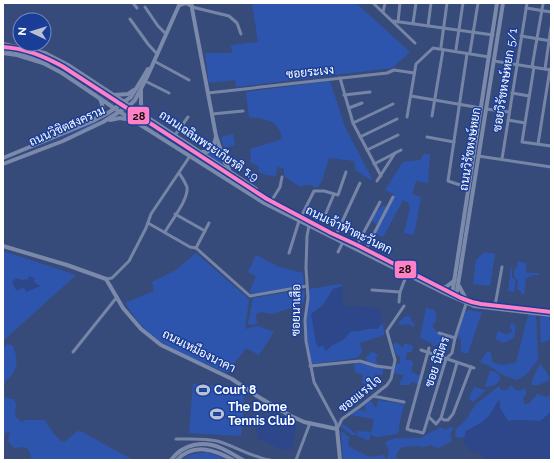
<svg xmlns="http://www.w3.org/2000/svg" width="554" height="463" font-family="Raleway,Sarabun,sans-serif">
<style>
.green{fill:#2e55ae}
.water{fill:#2d478a}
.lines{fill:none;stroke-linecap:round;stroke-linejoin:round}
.secondary-tunnel{stroke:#55668f;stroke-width:4;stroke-dasharray:4 2;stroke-linecap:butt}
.street{stroke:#7684a6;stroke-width:3}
.secondary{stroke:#7b89aa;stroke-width:4}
.bus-1-casing{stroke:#1a3e98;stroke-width:7}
.bus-1{stroke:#ff80c5;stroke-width:4}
.labels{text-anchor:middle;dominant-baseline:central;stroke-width:3;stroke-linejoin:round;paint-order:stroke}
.street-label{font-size:12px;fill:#fff;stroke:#1a3e98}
.poi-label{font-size:12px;font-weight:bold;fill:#fff;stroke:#1a3e98;text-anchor:start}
.line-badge{stroke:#1a3e98;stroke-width:1.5}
.pale-badge-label{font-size:11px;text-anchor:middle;font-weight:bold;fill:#111}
</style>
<rect width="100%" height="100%" fill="#374b7b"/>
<g class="green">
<polygon points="252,3 356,3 410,52 392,68 236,87 235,80 209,83 205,53 232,53 231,45 258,42"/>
<path d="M330 81 345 127 372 179 371 180C365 177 363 174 356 171L354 161 329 158 322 181 317 188C310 184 307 184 300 187L284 176V168L277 167 276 176 266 175 259 172 258 166 250 162 251 157 250 149 282 139C280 120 265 119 249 117L246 92Z"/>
<polygon points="96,122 97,123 3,161"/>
<polygon points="233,134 235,145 224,148 221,137"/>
<polygon points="218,144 222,164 207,154 213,151"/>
<polygon points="424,154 430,154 428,179 429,183 416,181 412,194 421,197 414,235 404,233 410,209 408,202 403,200 383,237 375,234 394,194 385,190 403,162 420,160"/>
<polygon points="383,205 387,207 378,225 372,221 376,210 379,210"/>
<polygon points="3,251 76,275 3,341"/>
<polygon points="484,252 495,254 490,286 473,284 476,260"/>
<path d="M196 253 249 299 245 329 258 326 274 332 259 355 246 348 227 373C201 361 170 351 148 332 139 324 132 313 125 303L154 291 152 282 176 270Z"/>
<polygon points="256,255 279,267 303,273 304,285 251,294 250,291 256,276 248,272"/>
<polygon points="518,261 526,263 526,273 539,273 539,275 533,275 526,278 524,295 521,294 521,291 517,290 518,280 514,277 514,269 517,268"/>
<polygon points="511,268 512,268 512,278 516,280 514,292 508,291"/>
<path d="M341 284 343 286 333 289 323 305 311 314 326 351 331 346 343 340 351 331C359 333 370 326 377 329L383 322 384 335 360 343 362 352 357 358 312 364 310 361 306 329 309 289Z"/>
<polygon points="305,291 303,304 272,314 261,312 256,314 257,324 252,325 248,324 253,298 290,292"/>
<polygon points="426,308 434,310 436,313 436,320 432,326 438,333 445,336 443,344 433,346 431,343 420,338"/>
<polygon points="468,310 482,312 468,353 463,353 461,351 461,339 457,337 465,312"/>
<polygon points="528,315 536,315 538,360 527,374 517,380 501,374 488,365 480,362 488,351 491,353 492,362 502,365 516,363"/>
<polygon points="407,316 411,317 411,321 415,324 413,327 409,324 402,325 398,324 403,318"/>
<polygon points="540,316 549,317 551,324 551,339 541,343"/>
<polygon points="512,323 516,326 514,338 503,343 495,339 498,331 505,334 511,333 512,330 510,328 510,325"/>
<polygon points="395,343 397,343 402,347 404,346 405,343 413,346 412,352 407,352 405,360 411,360 413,364 411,372 421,376 419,384 411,382 409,385 399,385 404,375 394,373 395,364 400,363 400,357 396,354 393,345"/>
<path d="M7 344 12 345C17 354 19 366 12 375 11 377 9 378 7 379 3 384 4 392 5 398L14 399 16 404 15 417 23 423 24 420H45C49 428 55 436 62 442L66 441 77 431 82 432 133 460H30L31 456 28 449 24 447 14 448 8 441 10 434 9 432 5 433 3 443V356L4 347Z"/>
<polygon points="372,351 377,354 378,356 375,357 378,365 367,362 366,358"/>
<polygon points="354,362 383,368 383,375 375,374 374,379 369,378 367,385 362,383 363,375 355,372"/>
<polygon points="540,364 546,371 550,380 538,385 531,385 535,373"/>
<path d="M490 371C495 371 503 375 499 381 497 385 491 386 487 387L485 386Z"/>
<polygon points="193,384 233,387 244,395 241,436 189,433"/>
<path d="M511 385 515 390 519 391 524 388 526 390V394L523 398 524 404H529L537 394 547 397 551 394V412L540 421 519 420 508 421 500 408 499 399C490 418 485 422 466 431L465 437 460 438 455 436 456 429 465 421 476 404 499 386 501 390H507Z"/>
<polygon points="474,387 486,390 473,402 469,399"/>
<polygon points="370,400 376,408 378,400 404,404 399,425 399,430 397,434 377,437 371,435 374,419 351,415 358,410 366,411 366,407 363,406"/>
<polygon points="341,424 348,427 354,433 357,434 357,431 371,432 369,441 356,435 352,435 341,427"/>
<path d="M440 427 446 430 450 427 453 428 450 435 452 441 438 448 430 445 423 447 417 446 402 447C398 451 394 455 398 460H386C391 452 388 449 385 442 395 436 410 438 422 438 428 432 434 432 440 427Z"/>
<polygon points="341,431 349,437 348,446 369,457 385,455 385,460 343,460"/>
<polygon points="207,452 229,460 182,460 189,455"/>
</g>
<g class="water">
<polygon points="29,276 35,278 34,280 35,283 41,286 26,292 25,289 21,288 19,290 16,290 12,282 16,278 22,280 28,279"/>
<path d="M343 286V306L370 307 380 310 383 322 377 329C370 326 359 333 351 331L343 340 331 346 326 351 323 346 318 347 316 343 311 314 323 305 333 289Z"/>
<path d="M499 398 500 408 508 421 519 420 540 421 551 412V460H486L478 452 471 451 463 442 466 431C486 421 490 417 499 398Z"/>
<polygon points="278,415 296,424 293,449 283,450 258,439 256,429"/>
</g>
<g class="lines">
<polyline class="secondary-tunnel" points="86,84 160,132"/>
<g class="street">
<polyline points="133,3 137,8"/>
<polyline points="373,3 415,43"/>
<polyline points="145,7 158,26 166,34"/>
<polyline points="192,7 229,16 237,23 241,34"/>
<polyline points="526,8 551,12"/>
<polyline points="383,12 385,3"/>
<polyline points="130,19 148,44 157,54"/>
<polyline points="393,21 493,35"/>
<polyline points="398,22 400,3"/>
<polyline points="413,23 416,3"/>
<polyline points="428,26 431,3"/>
<polyline points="521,36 551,41"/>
<polyline points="441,47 447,3"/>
<polyline points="456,49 463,3"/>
<polyline points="470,52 478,3"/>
<polyline points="467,54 448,181 469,188"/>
<polyline points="154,61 189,80"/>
<polyline points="494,61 551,70"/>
<polyline points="532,67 543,4"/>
<polyline points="534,67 522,142 551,146"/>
<polyline points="545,69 551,27"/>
<polyline points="340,78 353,123 381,176"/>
<polyline points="145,81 169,93"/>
<polyline points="208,93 387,73 394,70 414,73"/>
<polyline points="512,93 529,96"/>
<polyline points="344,95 370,92"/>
<polyline points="411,96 481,108"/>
<polyline points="349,108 362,103"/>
<polyline points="486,109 509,112"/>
<polyline points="212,114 243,111"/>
<polyline points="432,116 443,50"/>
<polyline points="407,117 416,64 433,48 489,57"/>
<polyline points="508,120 525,123"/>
<polyline points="353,123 393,104"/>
<polyline points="175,135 188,117"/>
<polyline points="360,137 397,119"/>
<polyline points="427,137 454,142"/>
<polyline points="538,144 550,69"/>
<polyline points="367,150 398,135"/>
<polyline points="478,156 551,167"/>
<polyline points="502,159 527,3"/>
<polyline points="374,164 401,150"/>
<polyline points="377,181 395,153"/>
<polyline points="272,200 280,187 282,177"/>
<polyline points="326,213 334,194"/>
<polyline points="175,214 205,231"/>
<polyline points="301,217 314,191 324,191 338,195 346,172"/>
<polyline points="148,223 190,247 196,248 250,296 307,286"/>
<polyline points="309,226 307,236 306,268 308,298 305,320 306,341 314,382 336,423 337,429"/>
<path d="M165 232C171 221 189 199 187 187 185 182 182 177 179 173"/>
<polyline points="336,235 360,183"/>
<polyline points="357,245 380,202"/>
<polyline points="196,248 209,223"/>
<polyline points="366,249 393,197"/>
<polyline points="338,252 343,242"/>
<polyline points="289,253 299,221"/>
<polyline points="106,279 112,278 129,261 146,228 151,214 190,156"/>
<polyline points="372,290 400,292"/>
<polyline points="399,302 400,292 407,274"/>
<polyline points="495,306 502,267"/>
<polyline points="439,333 455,338"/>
<polyline points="421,350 474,368"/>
<polyline points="73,352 117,297"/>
<polyline points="310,366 360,361 376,366 392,368"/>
<polyline points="373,396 404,402"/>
<polyline points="429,417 436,424 441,418 457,363"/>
<polyline points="441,418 444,420 448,420 453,414 471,367"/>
<polyline points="338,427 342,419 359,407 387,385 391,379 395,360 387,331 404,306"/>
<polyline points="413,431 407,429 429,348"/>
<polyline points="415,431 423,433 424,431 446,359 452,353 455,338 466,304"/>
<path d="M176 439C190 439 204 438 217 441 235 446 251 457 270 460"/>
<polyline points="296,460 310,423"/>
</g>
<g class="secondary">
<polyline points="191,3 216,136 225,163 229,169"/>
<polyline points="179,5 186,3 192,6"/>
<polyline points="3,44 45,53 68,65 256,189"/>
<polyline points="3,49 21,52 48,62"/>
<polyline points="3,53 17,55 43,63 62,73 120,112 264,203 444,293 474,306 551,315"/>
<polyline points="37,54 62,66 88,82"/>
<polyline points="141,91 141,105 145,113"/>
<polyline points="114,95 128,94 134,90"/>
<path d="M96 118C103 111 104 107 100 99"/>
<polyline points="110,120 120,118 131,120"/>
<polyline points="161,130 267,199 331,233 366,249 461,298 481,304 551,312"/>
<polyline points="202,152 207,152 213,148 216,137"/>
<polyline points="3,158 93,121 108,113 131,97 148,69"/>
<polyline points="3,164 63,141 86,130 103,122 130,105 135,100 148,75 180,3"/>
<polyline points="3,246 67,265 106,279 123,308 141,329 161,345 232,379 257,396 289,415 304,422 337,429 340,460"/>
<polyline points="459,286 466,299"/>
<polyline points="441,287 446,287 455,280"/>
<polyline points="452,295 497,3"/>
<polyline points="456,297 503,3"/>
<path d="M171 460C183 444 203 440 221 448 228 451 236 456 243 460"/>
<path d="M177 460C194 442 215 450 233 460"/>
</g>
<defs>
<path id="bus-1" d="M3 47C25 48 43 56 62 66L267 199 331 233 357 245 461 298 472 302 481 304 551 312"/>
</defs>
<use href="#bus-1" class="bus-1-casing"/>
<use href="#bus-1" class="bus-1"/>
</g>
<defs>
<symbol id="stadium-bare" viewBox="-9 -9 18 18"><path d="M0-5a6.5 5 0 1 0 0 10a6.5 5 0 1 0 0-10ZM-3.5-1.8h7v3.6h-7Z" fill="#b9c0d1" stroke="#1a3e98" stroke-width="2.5" paint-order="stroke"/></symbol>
</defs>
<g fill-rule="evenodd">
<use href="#stadium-bare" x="193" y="380" width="20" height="20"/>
<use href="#stadium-bare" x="207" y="404" width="20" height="20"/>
</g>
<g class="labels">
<g class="street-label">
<text transform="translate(310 72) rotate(-6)">ซอยระเงง</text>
<text transform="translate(505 80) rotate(-81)">ซอยวิรัชหงษ์หยก 5/1</text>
<text transform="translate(67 126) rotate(-24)">ถนนวิชิตสงคราม</text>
<text transform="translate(209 146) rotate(34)">ถนนเฉลิมพระเกียรติ ร.9</text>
<text transform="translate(470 149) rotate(-81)">ถนนวิรัชหงษ์หยก</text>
<text transform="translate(349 230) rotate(26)">ถนนเจ้าฟ้าตะวันตก</text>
<text transform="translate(296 310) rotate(-89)">ซอยนาเสือ</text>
<text transform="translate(199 351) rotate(27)">ถนนเหมืองนาคา</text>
<text transform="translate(437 362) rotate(-71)">ซอย นิมิตร</text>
<text transform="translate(360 394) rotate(-39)">ซอยแรงใจ</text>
</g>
<g class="poi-label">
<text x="214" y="390">Court 8</text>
<text x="228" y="407">The Dome<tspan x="228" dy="14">Tennis Club</tspan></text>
</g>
</g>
<g class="line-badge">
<rect x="127" y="106" width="23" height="19" rx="4" fill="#ff80c5"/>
<rect x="394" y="260" width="23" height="19" rx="4" fill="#ff80c5"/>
</g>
<g class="pale-badge-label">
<text x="139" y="120">28</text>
<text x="405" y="273">28</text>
</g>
<rect width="554" height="463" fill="none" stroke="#ffffff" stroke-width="8"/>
<g transform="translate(32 32) rotate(274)"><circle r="19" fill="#1a3e98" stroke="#768bc1"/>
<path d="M0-3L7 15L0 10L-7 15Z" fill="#b9c0d1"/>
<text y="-6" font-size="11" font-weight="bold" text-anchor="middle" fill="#ffffff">N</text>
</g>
</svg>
